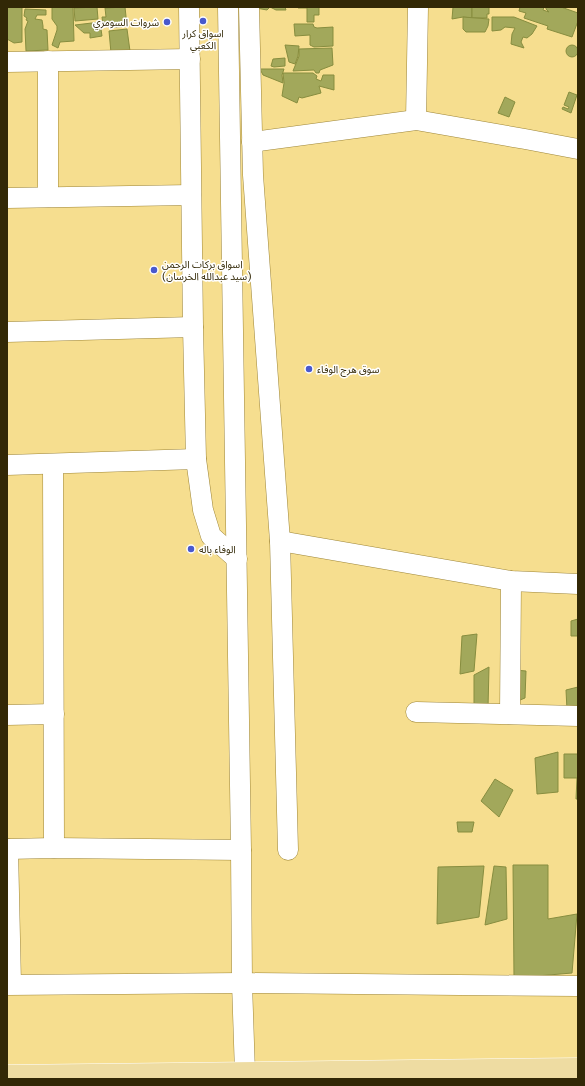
<svg xmlns="http://www.w3.org/2000/svg" width="585" height="1086" font-family="Merriweather,'Noto Sans Arabic',serif">
<style>
.building{fill:#a2a85b;stroke:#878d3f}
.lines{fill:none;stroke-linecap:round;stroke-linejoin:round}
.minor-casing{stroke:#9e8638;stroke-width:21}
.trunk-casing{stroke:#fff;stroke-width:23}
.minor{stroke:#fff;stroke-width:20}
.trunk{stroke:#eedca2;stroke-width:22}
.poi-dot{fill:#4959cd;stroke:#fff;stroke-width:1.5}
.labels{text-anchor:middle;dominant-baseline:central;stroke-width:3;stroke-linejoin:round;paint-order:stroke}
.poi-label{font-size:10px;fill:#322806;stroke:#fff;text-anchor:start}
</style>
<rect width="100%" height="100%" fill="#f6de8f"/>
<g class="building">
<polygon points="7,7 22,7 22,42 14,43 7,39"/>
<polygon points="52,7 73,7 74,41 60,42 58,48 52,45 57,30 57,26 52,19"/>
<polygon points="97,7 98,19 75,21 74,8"/>
<polygon points="125,7 127,26 109,28 108,24 103,25 102,17 106,17 105,8"/>
<polygon points="256,7 285,7 286,10 276,10 270,7 267,10 256,8"/>
<polygon points="298,7 319,7 319,15 314,15 314,22 307,22 307,8 298,8"/>
<polygon points="453,7 472,7 472,18 463,17 452,19"/>
<polygon points="472,7 489,7 489,14 487,14 487,18 472,18"/>
<polygon points="520,7 544,7 543,10 549,12 546,9 546,7 561,7 578,13 578,21 572,37 547,29 548,26 524,18 526,13 519,11"/>
<polygon points="25,9 46,10 46,15 37,15 35,19 42,20 43,26 43,29 47,30 48,50 26,51 25,29 28,21 26,20 27,18 24,16"/>
<polygon points="463,17 489,19 488,26 485,32 466,32 463,29"/>
<polygon points="492,17 514,17 537,26 532,34 527,38 523,37 521,42 524,48 511,44 512,34 515,28 505,27 501,30 492,31"/>
<polygon points="100,22 102,36 90,38 90,33 84,33 75,25"/>
<polygon points="294,24 313,24 314,27 317,28 333,27 333,46 314,47 310,45 310,35 295,36"/>
<polygon points="127,29 130,51 111,53 109,31"/>
<circle cx="572" cy="51" r="6"/>
<polygon points="285,45 299,46 298,56 295,64 289,62"/>
<polygon points="332,48 333,65 320,70 319,73 316,73 314,70 293,71 299,56 299,49"/>
<polygon points="285,58 285,66 274,67 271,66 273,59"/>
<polygon points="260,69 284,69 282,75 283,83 263,75"/>
<polygon points="283,73 313,73 317,76 316,79 321,81 323,75 334,75 334,90 319,86 321,93 302,98 299,97 297,103 282,96 284,83"/>
<polygon points="569,92 577,95 571,113 562,109 563,107 568,109 569,107 564,105"/>
<polygon points="505,97 515,102 509,117 498,113"/>
<polygon points="578,619 578,636 571,636 571,621"/>
<polygon points="477,634 474,671 460,674 462,636"/>
<polygon points="489,667 488,708 474,708 474,675"/>
<polygon points="515,670 526,671 525,698 515,702"/>
<polygon points="578,687 578,714 567,710 566,690"/>
<polygon points="558,752 558,792 537,794 535,758"/>
<polygon points="564,754 578,754 578,799 576,799 577,778 564,778"/>
<polygon points="495,779 513,790 499,817 481,801"/>
<polygon points="457,822 474,822 472,832 458,832"/>
<polygon points="513,865 548,865 548,919 577,914 572,973 514,978"/>
<polygon points="484,866 479,917 437,924 438,867"/>
<polygon points="494,866 506,867 507,919 485,925"/>
</g>
<g class="lines">
<defs>
<g id="minor">
<polyline points="189,7 193,327 196,459 203,510 211,536 237,559"/>
<polyline points="228,7 241,850 242,983 245,1073"/>
<polyline points="249,7 253,175 280,541 288,850"/>
<polyline points="48,61 48,197"/>
<polyline points="7,62 190,59"/>
<polyline points="416,120 418,7"/>
<polyline points="252,142 416,120 525,139 578,149"/>
<polyline points="7,198 191,195"/>
<polyline points="7,332 193,327"/>
<polyline points="53,464 54,848"/>
<polyline points="7,465 196,459"/>
<polyline points="280,541 511,581 578,584"/>
<polyline points="416,712 578,716"/>
<polyline points="510,714 511,581"/>
<polyline points="7,715 54,714"/>
<polyline points="7,849 54,848 241,850"/>
<polyline points="8,849 11,984"/>
<polyline points="7,985 242,983 578,986"/>
</g>
<polyline id="trunk" points="7,1076 578,1069"/>
</defs>
<use href="#minor" class="minor-casing"/>
<use href="#trunk" class="trunk-casing"/>
<use href="#minor" class="minor"/>
<use href="#trunk" class="trunk"/>
</g>
<g class="poi-dot">
<circle cx="203" cy="21" r="4"/>
<circle cx="167" cy="22" r="4"/>
<circle cx="154" cy="270" r="4"/>
<circle cx="309" cy="369" r="4"/>
<circle cx="191" cy="549" r="4"/>
</g>
<g class="labels">
<g class="poi-label">
<text x="159" y="22" text-anchor="end">شروات السومري</text>
<text x="203" y="33" text-anchor="middle">اسواق كرار<tspan x="203" dy="12">الكعبي</tspan></text>
<text x="162" y="264">اسواق بركات الرحمن<tspan x="162" dy="12">(سيد عبدالله الخرسان)</tspan></text>
<text x="317" y="369">سوق هرج الوفاء</text>
<text x="199" y="549">الوفاء باله</text>
</g>
</g>
<rect width="585" height="1086" fill="none" stroke="#322806" stroke-width="16"/>
</svg>
